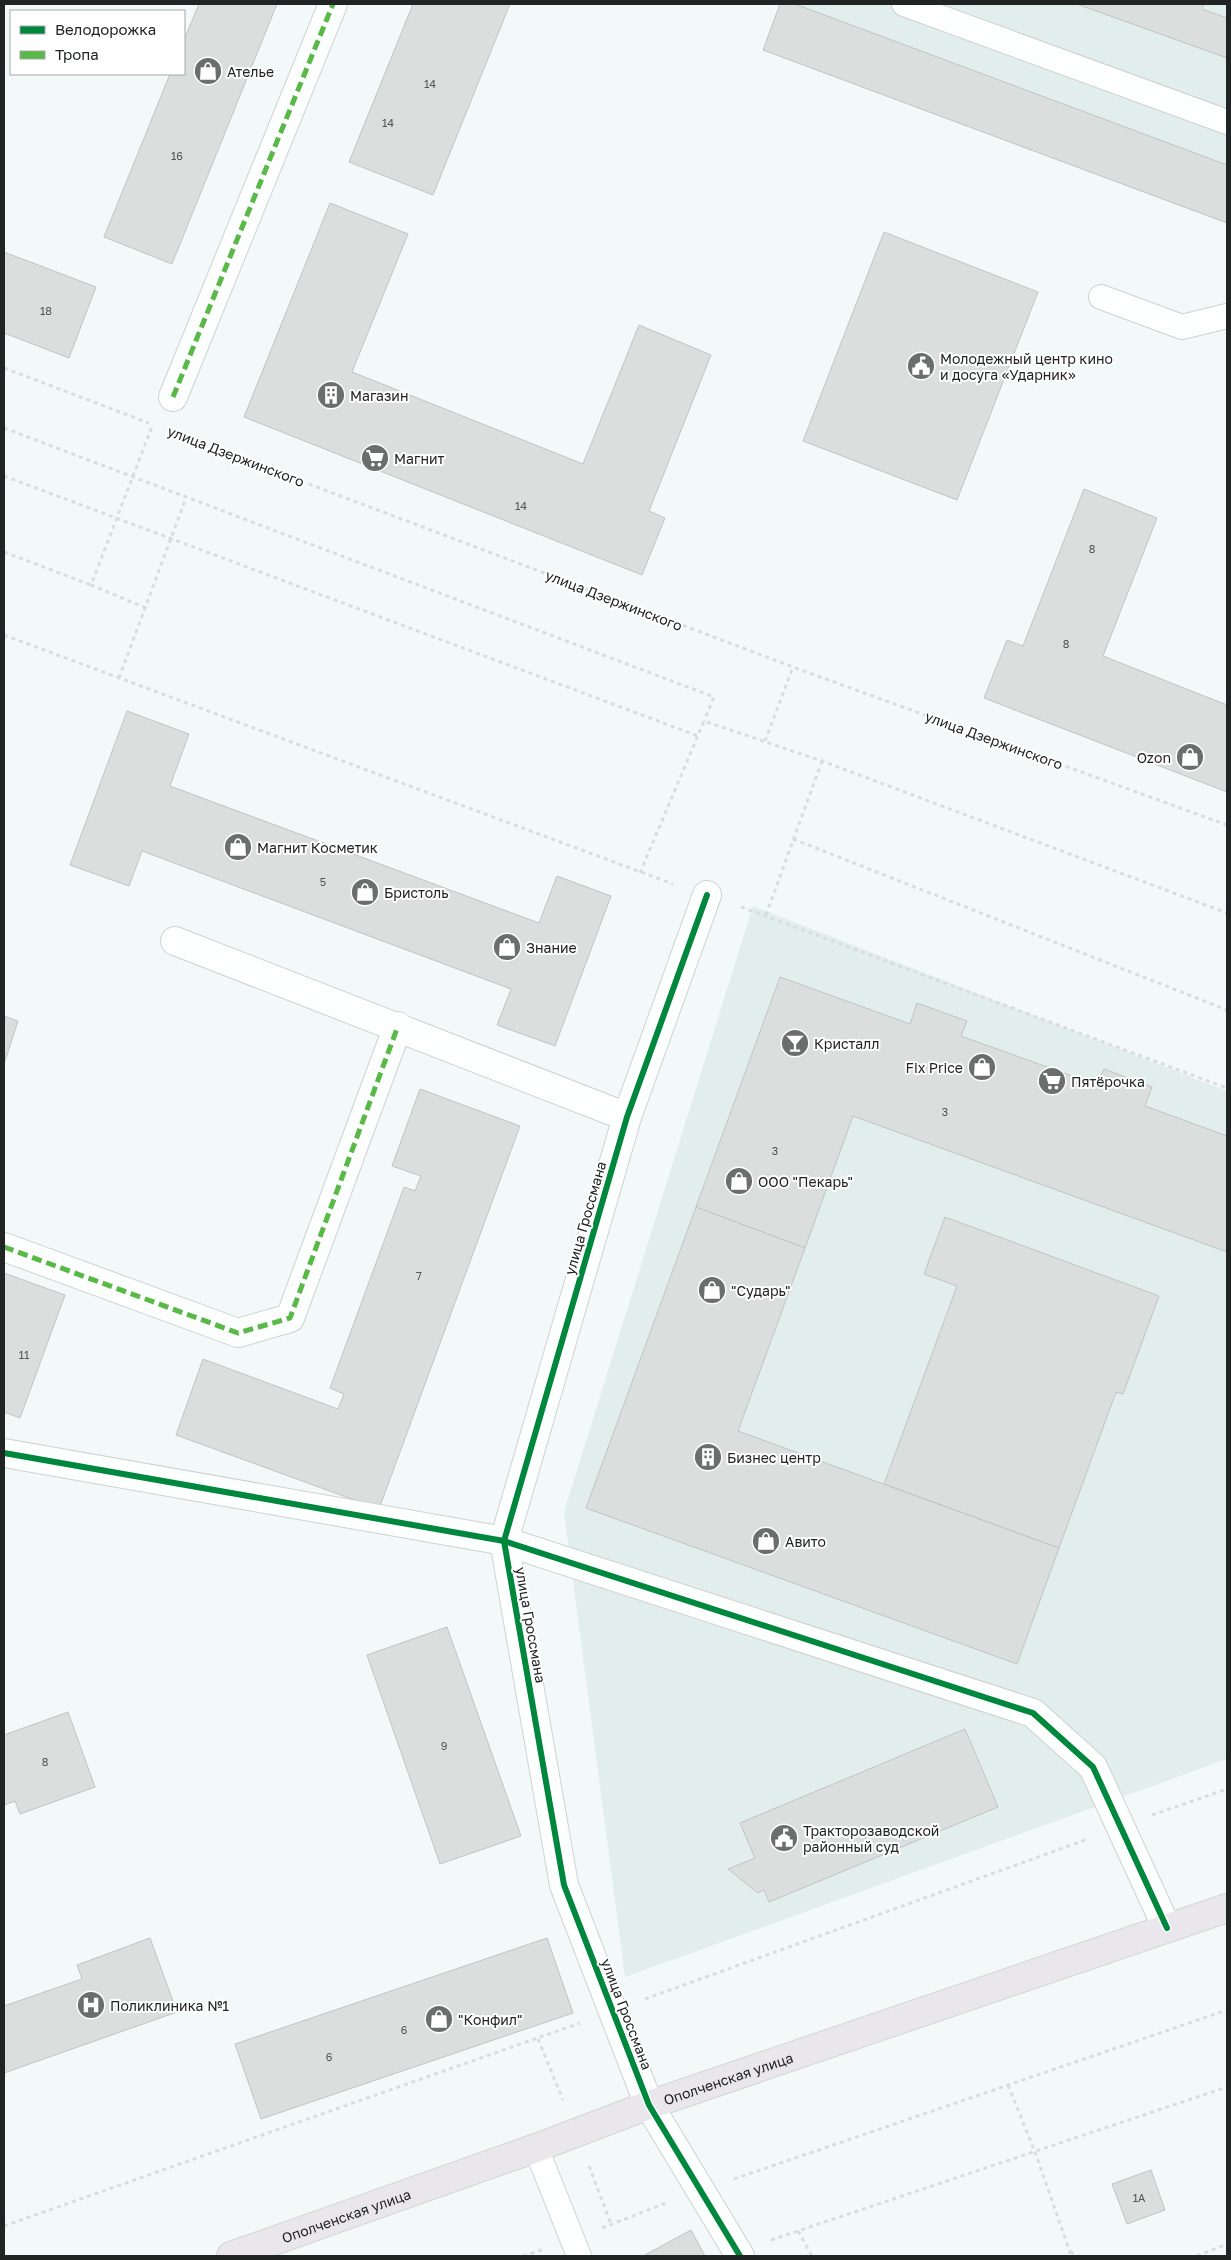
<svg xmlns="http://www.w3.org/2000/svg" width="1231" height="2260" font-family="'Golos Text',sans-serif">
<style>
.built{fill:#e1eeec}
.building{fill:#dadfde;stroke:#c0c4c3}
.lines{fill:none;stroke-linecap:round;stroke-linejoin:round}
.lane-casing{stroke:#ced2d2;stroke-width:26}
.street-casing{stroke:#ced2d2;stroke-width:30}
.primary-casing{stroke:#d3d5d5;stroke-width:30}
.path{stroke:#dadddc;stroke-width:3;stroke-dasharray:4 4;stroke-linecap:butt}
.lane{stroke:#fdfefe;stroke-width:24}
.street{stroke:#fdfefe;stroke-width:28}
.primary{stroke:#e9e7ec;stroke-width:28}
.quiet{stroke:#58b947;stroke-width:5;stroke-dasharray:10 5;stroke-linecap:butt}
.cycleway-casing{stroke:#fff;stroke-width:9}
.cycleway{stroke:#00873e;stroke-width:6}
.labels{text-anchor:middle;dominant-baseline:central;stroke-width:4;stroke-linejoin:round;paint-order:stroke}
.number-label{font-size:11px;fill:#505554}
.poi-label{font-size:14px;fill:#202423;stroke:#fff;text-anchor:start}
.street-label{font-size:14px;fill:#202423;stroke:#fff}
</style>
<rect width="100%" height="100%" fill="#f3f9f8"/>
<g class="built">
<polygon points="780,4 1222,4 1227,6 1227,223 763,50"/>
<polygon points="753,906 1227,1091 1227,1759 625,1977 564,1512"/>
</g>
<g class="building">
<polygon points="199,4 277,4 172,264 104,237 170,74 184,74 184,40"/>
<polygon points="413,4 510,4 433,195 349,162"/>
<polygon points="780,4 795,4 1227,165 1227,223 763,50"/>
<polygon points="1077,4 1204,4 1202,9 1227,18 1227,58"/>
<polygon points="330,203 408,234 352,372 583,464 639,325 711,355 649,511 665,518 642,575 244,417"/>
<polygon points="884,232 1038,292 957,500 803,441"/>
<polygon points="4,252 96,287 69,358 4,333"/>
<polygon points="1084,489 1157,518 1103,656 1227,705 1227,792 984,698 1007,640 1023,646"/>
<polygon points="127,711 189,734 170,786 539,923 557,876 611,896 555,1046 497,1025 511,989 142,851 129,886 70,865"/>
<polygon points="780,977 910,1024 917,1003 967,1021 961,1036 1097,1085 1104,1069 1152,1087 1145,1106 1227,1136 1227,1252 853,1116 805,1248 696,1207"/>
<polygon points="4,1016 18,1021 4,1064"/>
<polygon points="420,1089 520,1126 379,1509 176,1435 203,1359 338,1409 344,1394 330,1388 404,1187 415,1191 421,1176 392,1166"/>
<polygon points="696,1207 805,1248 738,1431 1059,1548 1017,1664 586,1508"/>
<polygon points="945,1217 1159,1296 1123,1394 1116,1392 1059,1548 884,1484 957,1286 924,1274"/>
<polygon points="4,1273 65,1295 20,1418 4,1412"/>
<polygon points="447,1627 521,1836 440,1864 367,1655"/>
<polygon points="68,1712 95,1787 20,1814 15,1801 4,1805 4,1735"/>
<polygon points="965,1729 998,1807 769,1902 764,1890 758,1893 728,1869 755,1858 740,1823"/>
<polygon points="150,1938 177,2012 4,2073 4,2004 4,2006 82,1979 77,1965"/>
<polygon points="547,1938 573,2013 261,2119 235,2044"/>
<polygon points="1151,2170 1165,2210 1127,2224 1112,2184"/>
<polygon points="691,2230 705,2256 643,2256"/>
</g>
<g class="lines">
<defs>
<g id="lane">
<polyline points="904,4 1227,122"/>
<polyline points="1101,297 1182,327 1227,316"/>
<polyline points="536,2148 579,2256"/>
</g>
<g id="street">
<polyline points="173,397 333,4"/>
<polyline points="707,895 627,1117 504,1541 564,1885 649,2105 740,2256"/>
<polyline points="175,941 627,1117"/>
<polyline points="4,1247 238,1333 290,1318 398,1026"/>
<polyline points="4,1453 504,1541 1033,1713 1093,1767 1167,1928"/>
</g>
<g id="primary">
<path id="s1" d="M231 2256 536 2148 649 2105 1227 1908"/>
</g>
</defs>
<use href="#lane" class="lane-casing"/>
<use href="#street" class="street-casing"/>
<use href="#primary" class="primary-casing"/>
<g class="path">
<polyline points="4,368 149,423"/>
<polyline points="4,428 714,697 704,721"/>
<polyline points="174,433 793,667 1227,825"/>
<polyline points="4,476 698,736"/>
<polyline points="4,552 91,585"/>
<polyline points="146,608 91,585 153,424"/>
<polyline points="4,635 673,884"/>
<polyline points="119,678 186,498"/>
<polyline points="765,741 793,667"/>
<polyline points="793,839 1227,1010"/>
<polyline points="640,873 704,721 822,761 1227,913"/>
<polyline points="741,907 1227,1088"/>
<polyline points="766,915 822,761"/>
<polyline points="1152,1815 1227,1789"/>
<polyline points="645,1999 1088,1839"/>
<polyline points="538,2039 563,2100"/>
<polyline points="1008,2085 1035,2152 1070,2252 1069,2256"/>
<polyline points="589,2166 611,2224"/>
<polyline points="734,2179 1227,2010"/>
<polyline points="4,2226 580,2023"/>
<polyline points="602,2228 666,2203"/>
<polyline points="798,2231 812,2256"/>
<polyline points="771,2240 1227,2087"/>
<polyline points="1070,2252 1079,2256"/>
<polyline points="523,2256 542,2250"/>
<polyline points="1197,2256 1227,2244"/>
</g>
<use href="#lane" class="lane"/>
<use href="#street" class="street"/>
<use href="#primary" class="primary"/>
<g class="quiet">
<polyline points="173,397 333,4"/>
<polyline points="4,1247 238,1333 290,1318 398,1026"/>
</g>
<defs>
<g id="cycleway">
<polyline points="707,895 627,1117 504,1541 564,1885 649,2105 740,2256"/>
<polyline points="4,1453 504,1541 1033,1713 1093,1767 1167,1928"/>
</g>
</defs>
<use href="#cycleway" class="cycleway-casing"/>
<use href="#cycleway" class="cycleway"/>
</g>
<defs>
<symbol id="shop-disc" viewBox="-11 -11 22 22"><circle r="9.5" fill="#6a6f6e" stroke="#fff"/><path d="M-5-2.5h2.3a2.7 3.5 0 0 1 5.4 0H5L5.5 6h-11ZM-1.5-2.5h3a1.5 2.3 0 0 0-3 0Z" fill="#fff"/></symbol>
<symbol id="civic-disc" viewBox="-11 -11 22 22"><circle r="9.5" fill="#6a6f6e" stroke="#fff"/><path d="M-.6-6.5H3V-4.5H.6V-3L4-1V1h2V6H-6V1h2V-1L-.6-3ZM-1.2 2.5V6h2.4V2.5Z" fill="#fff"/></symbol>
<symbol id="building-disc" viewBox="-11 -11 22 22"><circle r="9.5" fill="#6a6f6e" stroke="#fff"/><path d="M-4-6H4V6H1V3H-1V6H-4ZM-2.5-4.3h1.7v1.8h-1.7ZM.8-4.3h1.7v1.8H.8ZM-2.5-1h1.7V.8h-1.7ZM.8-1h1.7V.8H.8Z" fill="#fff"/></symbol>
<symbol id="supermarket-disc" viewBox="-11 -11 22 22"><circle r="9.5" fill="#6a6f6e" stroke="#fff"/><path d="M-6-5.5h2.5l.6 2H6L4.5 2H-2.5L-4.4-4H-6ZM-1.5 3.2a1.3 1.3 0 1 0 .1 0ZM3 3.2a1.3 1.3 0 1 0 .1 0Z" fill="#fff"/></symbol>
<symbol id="bar-disc" viewBox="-11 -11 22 22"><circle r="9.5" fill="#6a6f6e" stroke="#fff"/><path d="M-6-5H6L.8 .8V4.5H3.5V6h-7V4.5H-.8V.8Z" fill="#fff"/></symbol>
<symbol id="hospital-disc" viewBox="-11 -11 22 22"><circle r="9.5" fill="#6a6f6e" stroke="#fff"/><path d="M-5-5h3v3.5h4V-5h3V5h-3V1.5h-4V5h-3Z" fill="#fff"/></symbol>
</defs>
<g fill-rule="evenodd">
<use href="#shop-disc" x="192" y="55" width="32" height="32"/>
<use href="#civic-disc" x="905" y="350" width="32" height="32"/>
<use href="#building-disc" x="315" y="379" width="32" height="32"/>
<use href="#supermarket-disc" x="359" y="442" width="32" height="32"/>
<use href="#shop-disc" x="1174" y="741" width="32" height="32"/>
<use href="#shop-disc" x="222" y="831" width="32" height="32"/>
<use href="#shop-disc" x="349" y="876" width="32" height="32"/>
<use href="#shop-disc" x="491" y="931" width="32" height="32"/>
<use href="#bar-disc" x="779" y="1027" width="32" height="32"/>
<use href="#shop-disc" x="966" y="1051" width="32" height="32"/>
<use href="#supermarket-disc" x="1036" y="1065" width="32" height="32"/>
<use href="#shop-disc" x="723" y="1165" width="32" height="32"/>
<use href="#shop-disc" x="696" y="1274" width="32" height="32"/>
<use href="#building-disc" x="692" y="1441" width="32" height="32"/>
<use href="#shop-disc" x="750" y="1525" width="32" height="32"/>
<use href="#civic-disc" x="768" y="1822" width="32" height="32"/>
<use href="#hospital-disc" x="75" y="1989" width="32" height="32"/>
<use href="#shop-disc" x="423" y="2003" width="32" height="32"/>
</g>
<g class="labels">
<g class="number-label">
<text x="430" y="83">14</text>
<text x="388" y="122">14</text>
<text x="177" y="155">16</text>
<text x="46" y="310">18</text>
<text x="521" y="505">14</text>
<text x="1092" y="548">8</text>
<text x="1066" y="643">8</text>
<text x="323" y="881">5</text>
<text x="945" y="1111">3</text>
<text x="775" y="1150">3</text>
<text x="419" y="1275">7</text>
<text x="24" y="1354">11</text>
<text x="444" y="1745">9</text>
<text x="45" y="1761">8</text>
<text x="404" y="2029">6</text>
<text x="329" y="2056">6</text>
<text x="1139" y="2197">1А</text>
</g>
<g class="poi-label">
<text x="227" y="71">Ателье</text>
<text x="940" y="358">Молодежный центр кино<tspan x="940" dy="16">и досуга «Ударник»</tspan></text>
<text x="350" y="395">Магазин</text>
<text x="394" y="458">Магнит</text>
<text x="1171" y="757" text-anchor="end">Ozon</text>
<text x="257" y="847">Магнит Косметик</text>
<text x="384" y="892">Бристоль</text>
<text x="526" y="947">Знание</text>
<text x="814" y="1043">Кристалл</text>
<text x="963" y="1067" text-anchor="end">Fix Price</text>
<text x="1071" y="1081">Пятёрочка</text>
<text x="758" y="1181">ООО "Пекарь"</text>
<text x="731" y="1290">"Сударь"</text>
<text x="727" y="1457">Бизнес центр</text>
<text x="785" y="1541">Авито</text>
<text x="803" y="1830">Тракторозаводской<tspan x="803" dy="16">районный суд</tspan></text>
<text x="110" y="2005">Поликлиника №1</text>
<text x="458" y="2019">"Конфил"</text>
</g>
<g class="street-label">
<text transform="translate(236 456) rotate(21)">улица Дзержинского</text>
<text transform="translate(614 600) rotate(21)">улица Дзержинского</text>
<text transform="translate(994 740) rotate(20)">улица Дзержинского</text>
<text transform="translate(585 1218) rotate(-74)">улица Гроссмана</text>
<text transform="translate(531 1625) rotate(80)">улица Гроссмана</text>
<text transform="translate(627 2014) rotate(69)">улица Гроссмана</text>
<text stroke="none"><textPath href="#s1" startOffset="528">Ополченская улица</textPath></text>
<text stroke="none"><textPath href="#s1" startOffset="122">Ополченская улица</textPath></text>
</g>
</g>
<rect width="1231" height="2260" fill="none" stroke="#202423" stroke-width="10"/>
<rect x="10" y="10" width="175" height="65" fill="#ffffff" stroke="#a6a7a7"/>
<rect x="20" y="26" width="25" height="8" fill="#00873e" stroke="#a6a7a7"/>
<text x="55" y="35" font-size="15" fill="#202423">Велодорожка</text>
<rect x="20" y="51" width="25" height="8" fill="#58b947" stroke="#a6a7a7"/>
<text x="55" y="60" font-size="15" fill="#202423">Тропа</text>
</svg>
